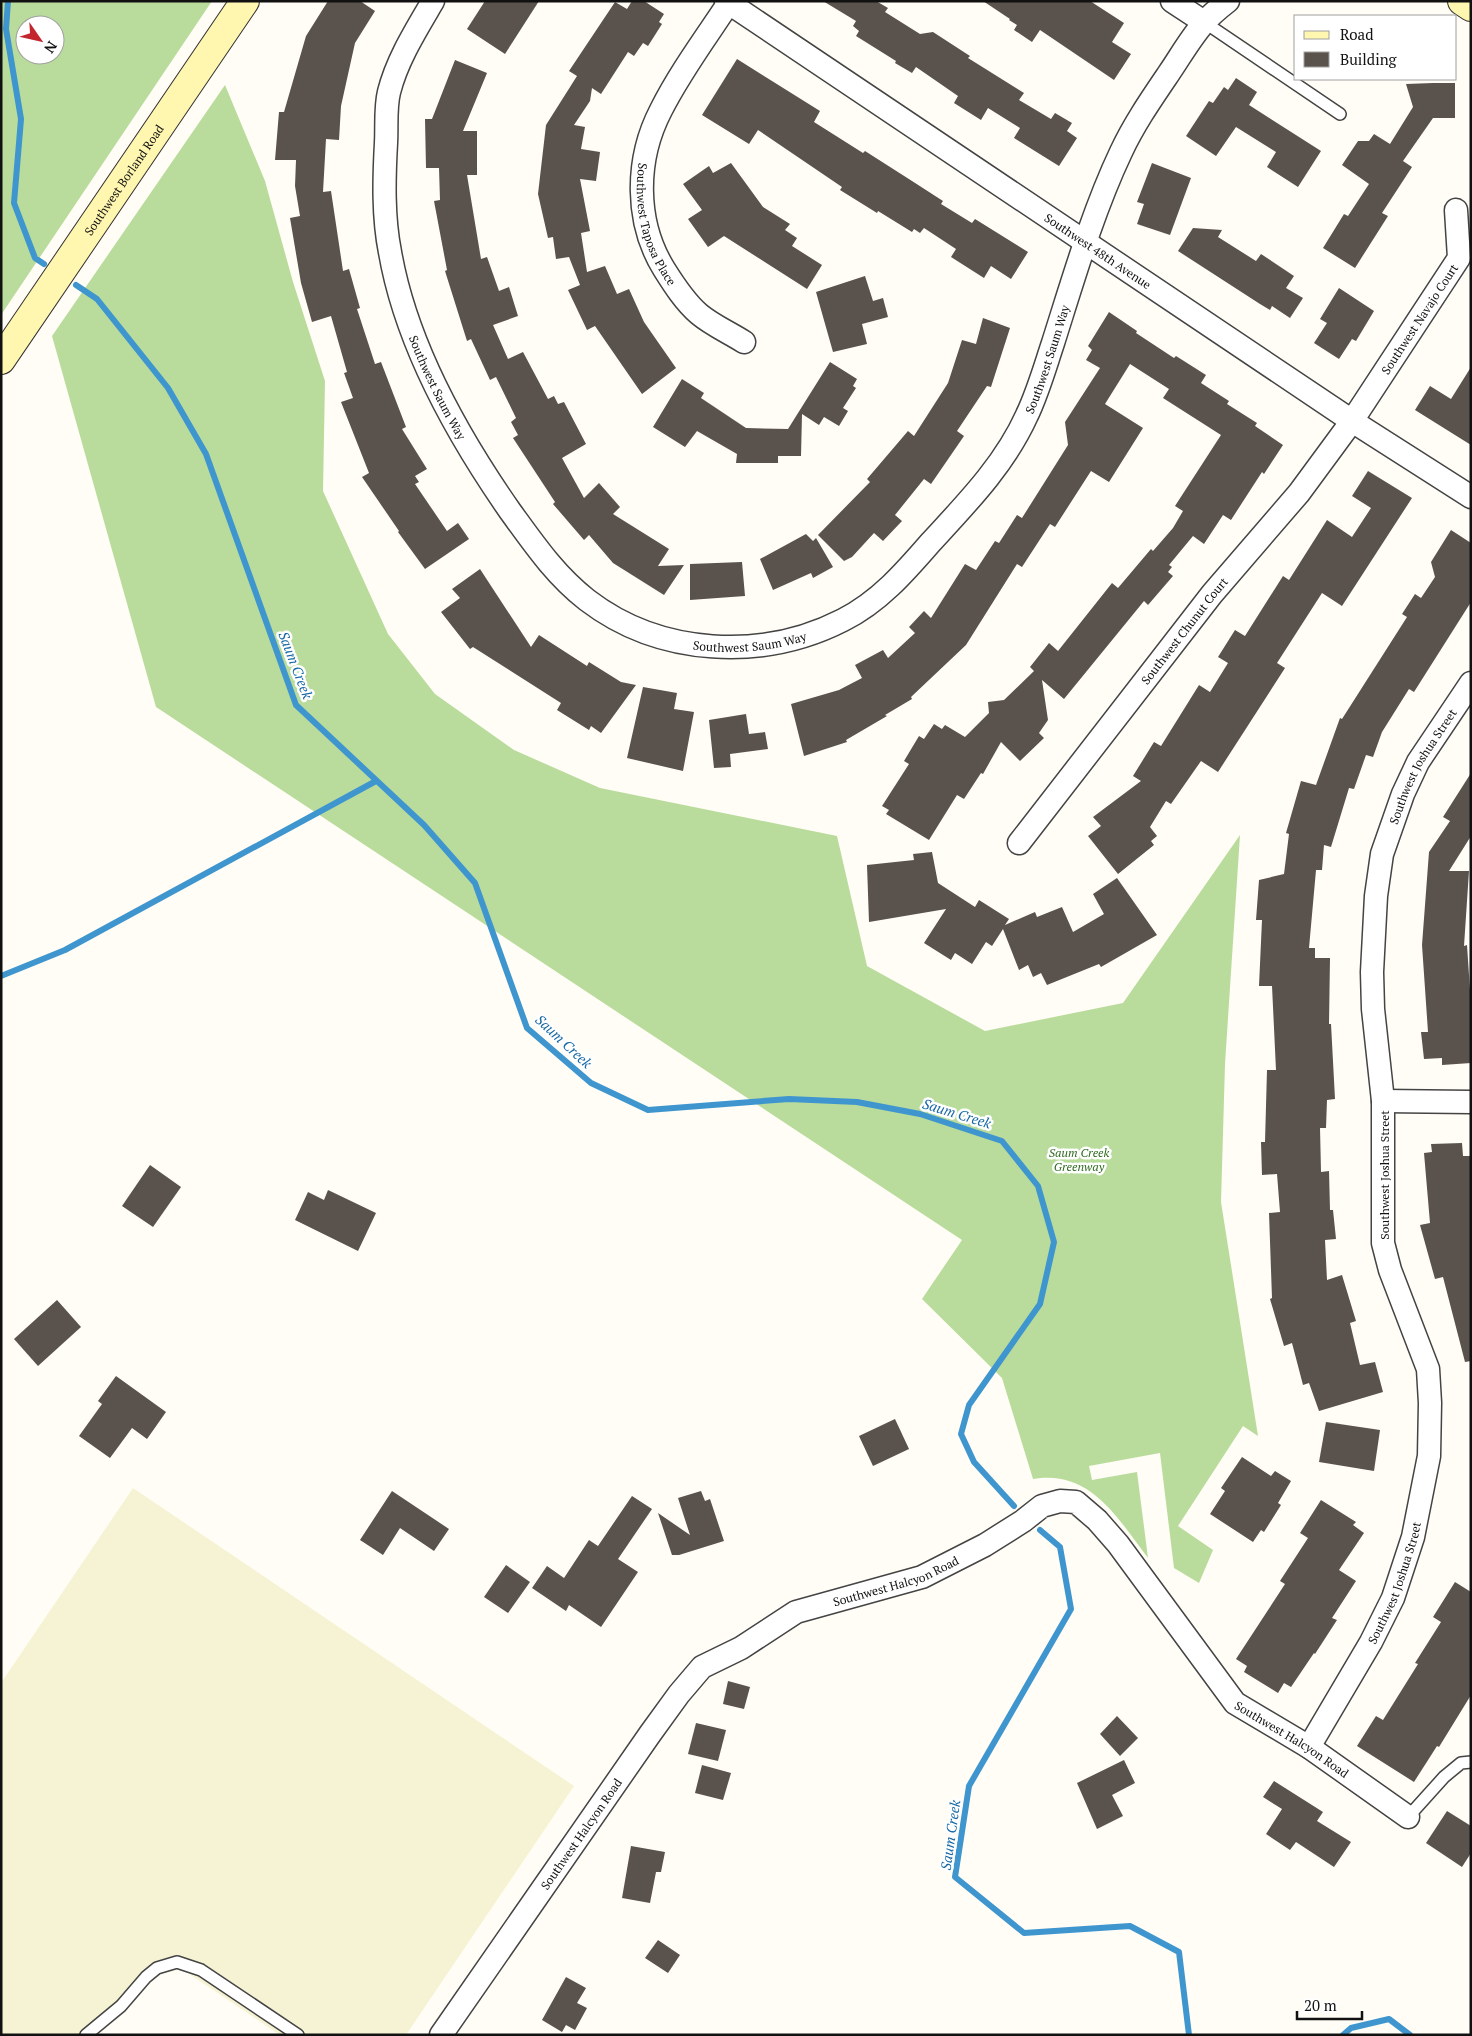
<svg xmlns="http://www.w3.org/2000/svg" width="1472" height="2036" font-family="'PT Serif',serif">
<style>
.farmland{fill:#f6f3d4}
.forest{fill:#b9dc9c;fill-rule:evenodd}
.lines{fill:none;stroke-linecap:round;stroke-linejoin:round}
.stream{stroke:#3f96cf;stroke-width:6}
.building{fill:#5a524d}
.lane-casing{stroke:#444;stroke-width:14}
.street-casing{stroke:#444;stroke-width:25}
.secondary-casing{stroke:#333;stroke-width:30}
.lane{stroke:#fff;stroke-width:11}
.street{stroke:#fff;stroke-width:22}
.secondary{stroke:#fff6b0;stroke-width:28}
.labels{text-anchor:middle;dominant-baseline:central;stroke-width:5;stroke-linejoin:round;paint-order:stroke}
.street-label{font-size:12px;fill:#111;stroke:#fff}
.park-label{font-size:12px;font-style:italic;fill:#2f6b1f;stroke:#fff}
.water-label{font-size:14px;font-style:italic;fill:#1768a6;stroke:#fff}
</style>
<rect width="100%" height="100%" fill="#fffdf5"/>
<polygon class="farmland" points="133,1488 574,1786 406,2035 280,2035 182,1969 156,1975 119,2015 96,2035 1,2035 1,1683"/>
<g class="forest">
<path d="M1 1H212L1 315ZM25 25H55V55H25Z"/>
<path d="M225 85 265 181 293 282 325 381 323 491 388 634 435 694 514 750 600 788 837 836 867 966 985 1031 1123 1003 1240 835 1225 1064 1221 1202 1258 1436 1243 1426 1178 1526 1213 1550 1199 1583 1174 1568 1160 1453 1089 1466 1092 1480 1137 1472 1148 1558C1118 1519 1091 1469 1033 1479L1002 1378 922 1299 962 1240 156 707 52 336Z"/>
</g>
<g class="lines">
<g class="stream">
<polyline points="8,1 6,29 21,119 14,203 35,258 44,264"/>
<polyline points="76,285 97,299 168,388 206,454 296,705 424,825 475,883 527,1028 591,1083 648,1110 789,1099 857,1102 920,1114 1002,1141 1038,1186 1054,1242 1040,1304 969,1405 961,1434 974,1462 1014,1506"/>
<polyline points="1,976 65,950 376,781"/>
<polyline points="1040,1530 1060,1547 1071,1609 969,1786 955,1877 1024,1933 1130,1926 1179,1952 1189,2035"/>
<polyline points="1343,2035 1351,2028 1389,2019 1410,2035"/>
</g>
</g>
<g class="building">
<polygon points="328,1 360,1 375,11 355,43 341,106 339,140 326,139 323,192 331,191 343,271 349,269 360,308 357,309 375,364 381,362 406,427 402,429 427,469 415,476 419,482 415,484 447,531 458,523 469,539 425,569 398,532 399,531 362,477 369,473 341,402 353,398 344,373 347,372 331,316 312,322 301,283 290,218 300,216 295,186 296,160 275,160 279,112 284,112 306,36"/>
<polygon points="485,1 539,1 505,54 467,29"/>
<polygon points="632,1 644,1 664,14 659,22 662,24 648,46 643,43 634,56 628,52 601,94 592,88 590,101 574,125 585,127 581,149 600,152 596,181 580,179 590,231 581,233 587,272 605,266 617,294 629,289 644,322 676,368 642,394 595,326 587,330 568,290 580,285 569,257 556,259 553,237 548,238 538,194 546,125 577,76 569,71 615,2 627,9"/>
<polygon points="823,1 876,1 888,8 885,12 920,34 933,32 970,56 968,58 1024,93 1019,100 1051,119 1055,113 1072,123 1067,131 1077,138 1059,166 1014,138 1020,128 988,108 981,120 954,103 958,96 916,67 912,73 895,63 896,61 856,36 859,31 853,26 856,21"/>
<polygon points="983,1 1090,1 1124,23 1112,42 1131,54 1114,80 1040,30 1032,42 1014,30 1017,25 1009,20 1010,19"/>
<polygon points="737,59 820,111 814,122 863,153 865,151 912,181 943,201 941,204 972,223 975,219 1028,252 1011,279 991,266 984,278 951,257 956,249 924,228 920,233 914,229 912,232 878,211 877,213 840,190 842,187 758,130 749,144 702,115"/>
<polygon points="455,60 487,73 463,131 477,131 477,175 467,175 481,259 487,257 499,291 509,287 518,316 493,325 508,359 523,352 548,399 554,396 558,404 564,402 586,444 562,458 584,498 599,483 620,507 613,514 669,549 658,566 684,565 664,595 613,563 589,535 584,540 553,504 555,502 513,438 518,435 511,422 516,418 496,377 490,380 471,339 467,341 445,271 447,270 434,201 440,200 439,168 426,168 425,119 432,119"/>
<polygon points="1236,78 1257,92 1249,105 1321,151 1298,187 1267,167 1276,152 1236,127 1216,156 1186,136 1209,101 1213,103 1224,87 1228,90"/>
<polygon points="1433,83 1455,83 1455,118 1433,118 1403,161 1412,167 1382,213 1388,216 1355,268 1323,248 1344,214 1348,216 1369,184 1342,165 1358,141 1369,141 1374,134 1390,144 1413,107 1406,84"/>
<polygon points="731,163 763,207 790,224 785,230 797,238 792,246 822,265 807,289 724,236 708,247 688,219 702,210 683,184 709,166 713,173"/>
<polygon points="1152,163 1191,178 1170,235 1137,224 1144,204 1137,202"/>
<polygon points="1193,228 1222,230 1218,237 1256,261 1261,254 1294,276 1286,288 1303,298 1290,318 1272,306 1270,310 1260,304 1178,251"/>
<polygon points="865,276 873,301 883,298 888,317 862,324 867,344 833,352 816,292"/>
<polygon points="1339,288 1374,311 1356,341 1352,339 1339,359 1314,343 1327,323 1320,319"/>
<polygon points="1109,312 1137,331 1136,333 1174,358 1176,356 1206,375 1201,383 1229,401 1227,404 1257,423 1255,426 1283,445 1264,474 1262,472 1231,520 1223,515 1204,544 1193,536 1169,565 1172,567 1168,572 1173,576 1148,605 1144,601 1064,699 1042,680 1048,720 1039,733 1044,738 1020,761 1001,742 983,774 981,773 964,799 957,795 929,840 886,814 889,810 882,806 909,764 904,761 919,736 924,739 934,724 942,729 945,725 965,737 989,713 988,702 1004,700 1034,671 1030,667 1049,643 1058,651 1112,583 1118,588 1151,549 1153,551 1173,528 1183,511 1175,506 1221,435 1163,398 1169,389 1130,364 1105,404 1143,428 1109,482 1091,471 1055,527 1050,524 1022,567 1017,564 966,645 911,697 912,699 885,715 887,716 846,740 847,742 804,756 791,704 839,690 862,678 855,665 883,650 888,658 915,633 909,627 924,611 931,618 965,564 976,570 995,541 999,543 1017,515 1022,518 1068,445 1065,422 1100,368 1086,360 1092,350 1088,346"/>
<polygon points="983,318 1010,328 991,387 987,386 957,431 964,436 931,484 924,479 895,515 902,521 883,541 874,533 852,557 844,561 818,535 870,482 867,479 908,431 914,436 948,383 962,340 976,344"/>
<polygon points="830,362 857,379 853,386 856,388 843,408 848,411 839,426 824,417 819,425 802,414 801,456 778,456 778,463 736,463 737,454 697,431 685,447 653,427 682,379 704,393 701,398 746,428 788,429"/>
<polygon points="1471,367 1471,445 1415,410 1430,386 1451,399"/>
<polygon points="1368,471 1412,498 1342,606 1322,593 1277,663 1285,668 1218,772 1201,761 1171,804 1166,801 1150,827 1157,836 1151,841 1154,845 1118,874 1088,836 1101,826 1093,817 1141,781 1133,776 1154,742 1161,746 1199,685 1210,692 1228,663 1218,657 1235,630 1245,636 1283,576 1289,580 1327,520 1352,537 1371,508 1352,496"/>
<polygon points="1451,530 1471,543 1471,602 1414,692 1409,689 1382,732 1373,757 1366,755 1354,789 1349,788 1331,847 1324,845 1322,870 1316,870 1309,948 1315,948 1315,958 1330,958 1329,1024 1331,1024 1335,1099 1327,1100 1326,1128 1320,1128 1321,1172 1329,1171 1330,1210 1333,1210 1336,1239 1325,1240 1327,1280 1342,1275 1356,1321 1350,1323 1360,1365 1375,1362 1383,1392 1319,1411 1309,1383 1303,1385 1292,1343 1284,1346 1270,1299 1272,1298 1269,1213 1280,1212 1277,1174 1262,1175 1261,1142 1265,1142 1267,1070 1276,1070 1272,986 1259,986 1262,920 1256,920 1259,880 1284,874 1289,834 1286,833 1301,781 1316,785 1340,718 1342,719 1407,617 1402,614 1415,594 1421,598 1435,577 1431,562"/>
<polygon points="806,534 813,541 816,538 833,567 813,578 811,573 773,590 760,559"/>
<polygon points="742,562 745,596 690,600 690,564"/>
<polygon points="480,569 531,647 539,635 587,666 589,662 621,682 636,685 601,733 591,726 589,730 557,710 561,703 473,647 470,649 441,612 460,598 452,589"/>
<polygon points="643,687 677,693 674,709 694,712 683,771 627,758"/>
<polygon points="746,714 749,734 765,732 768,749 730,754 731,767 714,768 709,720"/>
<polygon points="1471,773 1471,836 1449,871 1469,871 1464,946 1467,945 1471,1005 1471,1063 1442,1065 1442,1058 1424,1059 1421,1032 1428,1032 1422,945 1429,852 1450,821 1443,817"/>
<polygon points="932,852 938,883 975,907 979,900 1009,919 1005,925 1035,912 1037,917 1062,907 1073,932 1104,914 1093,894 1117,878 1157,935 1101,967 1099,964 1047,985 1041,973 1033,977 1028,965 1019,970 1003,929 992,946 986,942 972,964 955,953 951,960 924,943 946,909 869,922 867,865 914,860 913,854"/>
<polygon points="1462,1143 1463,1156 1471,1156 1471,1361 1465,1362 1443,1277 1435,1279 1420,1225 1430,1223 1424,1153 1432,1152 1431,1144"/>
<polygon points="150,1165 181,1187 153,1227 122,1206"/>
<polygon points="328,1190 376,1213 358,1251 295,1220 308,1192 324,1200"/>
<polygon points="57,1300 81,1327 38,1366 14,1339"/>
<polygon points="116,1376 166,1412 147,1439 132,1428 110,1458 79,1436 102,1404 98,1401"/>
<polygon points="895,1419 909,1449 873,1466 859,1436"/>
<polygon points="1326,1422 1380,1430 1374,1471 1319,1462"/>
<polygon points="1242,1457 1271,1476 1275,1471 1291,1481 1278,1503 1281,1505 1264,1532 1261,1530 1253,1542 1210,1514 1225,1491 1221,1488"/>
<polygon points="392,1491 449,1529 434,1551 400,1528 383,1555 360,1540"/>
<polygon points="701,1491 705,1501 710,1499 724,1541 679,1555 672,1555 658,1513 690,1535 678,1498"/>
<polygon points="632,1496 652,1509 618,1559 638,1572 601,1627 569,1605 566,1611 532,1588 547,1566 564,1578 589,1540 598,1546"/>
<polygon points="1321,1500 1356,1522 1353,1525 1364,1533 1339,1570 1356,1581 1332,1618 1337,1620 1315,1654 1314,1653 1291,1687 1284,1683 1278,1693 1244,1672 1247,1666 1236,1659 1285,1584 1280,1581 1308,1538 1300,1533"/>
<polygon points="506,1565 530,1582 508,1613 484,1597"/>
<polygon points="1455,1582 1471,1592 1471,1695 1439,1747 1437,1746 1414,1782 1357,1746 1376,1716 1383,1720 1418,1664 1415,1663 1441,1622 1433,1617"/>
<polygon points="728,1681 750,1687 744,1709 723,1704"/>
<polygon points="1117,1716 1138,1738 1120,1756 1100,1734"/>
<polygon points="696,1723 726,1730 718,1761 688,1754"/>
<polygon points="1124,1760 1135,1783 1112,1795 1123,1816 1097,1829 1077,1783"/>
<polygon points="702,1765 731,1773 723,1800 695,1793"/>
<polygon points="1274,1781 1323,1812 1317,1821 1351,1842 1334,1867 1296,1842 1290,1850 1266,1834 1282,1809 1263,1797"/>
<polygon points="1447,1811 1471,1826 1471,1853 1462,1867 1426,1843"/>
<polygon points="631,1846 665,1852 661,1872 656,1872 650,1903 622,1898"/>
<polygon points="658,1940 680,1955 668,1973 645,1958"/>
<polygon points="566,1977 586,1988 577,2003 587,2008 575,2030 566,2025 562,2032 542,2020"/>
</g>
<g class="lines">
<defs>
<g id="lane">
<polyline points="1204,22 1340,114"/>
<polyline points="1408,1817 1444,1777 1461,1763 1471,1762"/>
<polyline points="86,2035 121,2006 146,1977 157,1968 177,1962 201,1970 298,2035"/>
</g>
<g id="street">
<path id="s1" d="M433 1C416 30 397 60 389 92 385 108 387 127 386 143 384 179 383 217 390 252 406 345 457 435 510 511 534 544 555 575 587 600 660 656 763 661 843 620 879 602 905 572 931 542 967 503 1005 464 1027 415 1038 392 1045 367 1053 343 1073 280 1093 211 1121 152 1134 124 1152 98 1169 73 1180 57 1190 39 1203 24 1210 15 1219 8 1228 1"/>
<path id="s2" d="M726 1 1352 421 1471 497"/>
<path id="s3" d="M730 1C707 36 680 72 661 110 635 160 635 222 664 269 674 285 685 302 699 314 712 325 730 333 744 342"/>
<polyline points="1172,1 1204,22"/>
<path id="s4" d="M1019 843 1212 594 1299 493 1352 421 1459 258 1456 210"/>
<polyline points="1383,1101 1471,1102"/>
<path id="s5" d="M1309 1747 1371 1642 1393 1598 1413 1537 1429 1456 1430 1403 1428 1369 1390 1270 1383 1243V1101L1373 1009 1372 972 1376 896 1382 854 1403 794 1418 762 1471 683"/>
<path id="s6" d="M441 2035 650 1734 679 1694 702 1667 741 1648 796 1612 922 1577 985 1545 1023 1521 1042 1506 1060 1501 1076 1502 1097 1520 1118 1544 1235 1703 1309 1747 1408 1817"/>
</g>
<g id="secondary">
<polyline points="1462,1 1471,7"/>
<path id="s7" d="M1 360 245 1"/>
</g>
</defs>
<use href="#lane" class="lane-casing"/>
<use href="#street" class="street-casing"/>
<use href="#secondary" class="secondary-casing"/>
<use href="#lane" class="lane"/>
<use href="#street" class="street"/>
<use href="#secondary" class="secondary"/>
</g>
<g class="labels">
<g class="street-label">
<text stroke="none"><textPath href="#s7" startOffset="218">Southwest Borland Road</textPath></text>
<text stroke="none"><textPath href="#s3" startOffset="249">Southwest Taposa Place</textPath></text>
<text stroke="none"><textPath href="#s2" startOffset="448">Southwest 48th Avenue</textPath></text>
<text stroke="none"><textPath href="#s4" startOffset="660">Southwest Navajo Court</textPath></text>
<text stroke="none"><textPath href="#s1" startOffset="1276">Southwest Saum Way</textPath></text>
<text stroke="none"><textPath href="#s1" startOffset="406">Southwest Saum Way</textPath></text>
<text stroke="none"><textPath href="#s4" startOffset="269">Southwest Chunut Court</textPath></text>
<text stroke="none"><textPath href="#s1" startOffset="841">Southwest Saum Way</textPath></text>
<text stroke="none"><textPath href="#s5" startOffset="1026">Southwest Joshua Street</textPath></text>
<text transform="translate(1384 1175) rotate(-90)">Southwest Joshua Street</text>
<text stroke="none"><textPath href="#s6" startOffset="665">Southwest Halcyon Road</textPath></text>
<text stroke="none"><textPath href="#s5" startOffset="186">Southwest Joshua Street</textPath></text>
<text stroke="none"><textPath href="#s6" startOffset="1190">Southwest Halcyon Road</textPath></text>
<text stroke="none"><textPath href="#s6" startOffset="245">Southwest Halcyon Road</textPath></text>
</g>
<g class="park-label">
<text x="1079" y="1152">Saum Creek<tspan x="1079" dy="14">Greenway</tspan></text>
</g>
<g class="water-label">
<text transform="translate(296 665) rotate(69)">Saum Creek</text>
<text transform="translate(564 1041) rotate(43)">Saum Creek</text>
<text transform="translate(957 1113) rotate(17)">Saum Creek</text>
<text transform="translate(950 1835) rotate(-82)">Saum Creek</text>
</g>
</g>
<rect width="1472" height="2036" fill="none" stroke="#111111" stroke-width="5"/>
<rect x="1294" y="15" width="162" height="65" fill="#ffffff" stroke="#a0a0a0"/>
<rect x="1304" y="31" width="25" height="8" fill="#fff6b0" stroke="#a0a0a0"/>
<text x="1340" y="40" font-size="15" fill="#111111">Road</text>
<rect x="1304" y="52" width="25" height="15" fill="#5a524d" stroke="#a0a0a0"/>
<text x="1340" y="65" font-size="15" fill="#111111">Building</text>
<g transform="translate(40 40) rotate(124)"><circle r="24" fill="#ffffff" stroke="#a0a0a0"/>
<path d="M0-4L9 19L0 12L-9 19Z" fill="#c4262e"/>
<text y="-8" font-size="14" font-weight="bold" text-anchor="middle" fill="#111111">N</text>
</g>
<path d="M1297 2011v8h65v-8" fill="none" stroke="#111111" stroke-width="2.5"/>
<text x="1304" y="2011" font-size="15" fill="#111111" stroke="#ffffff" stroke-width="4" paint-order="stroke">20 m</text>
</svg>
